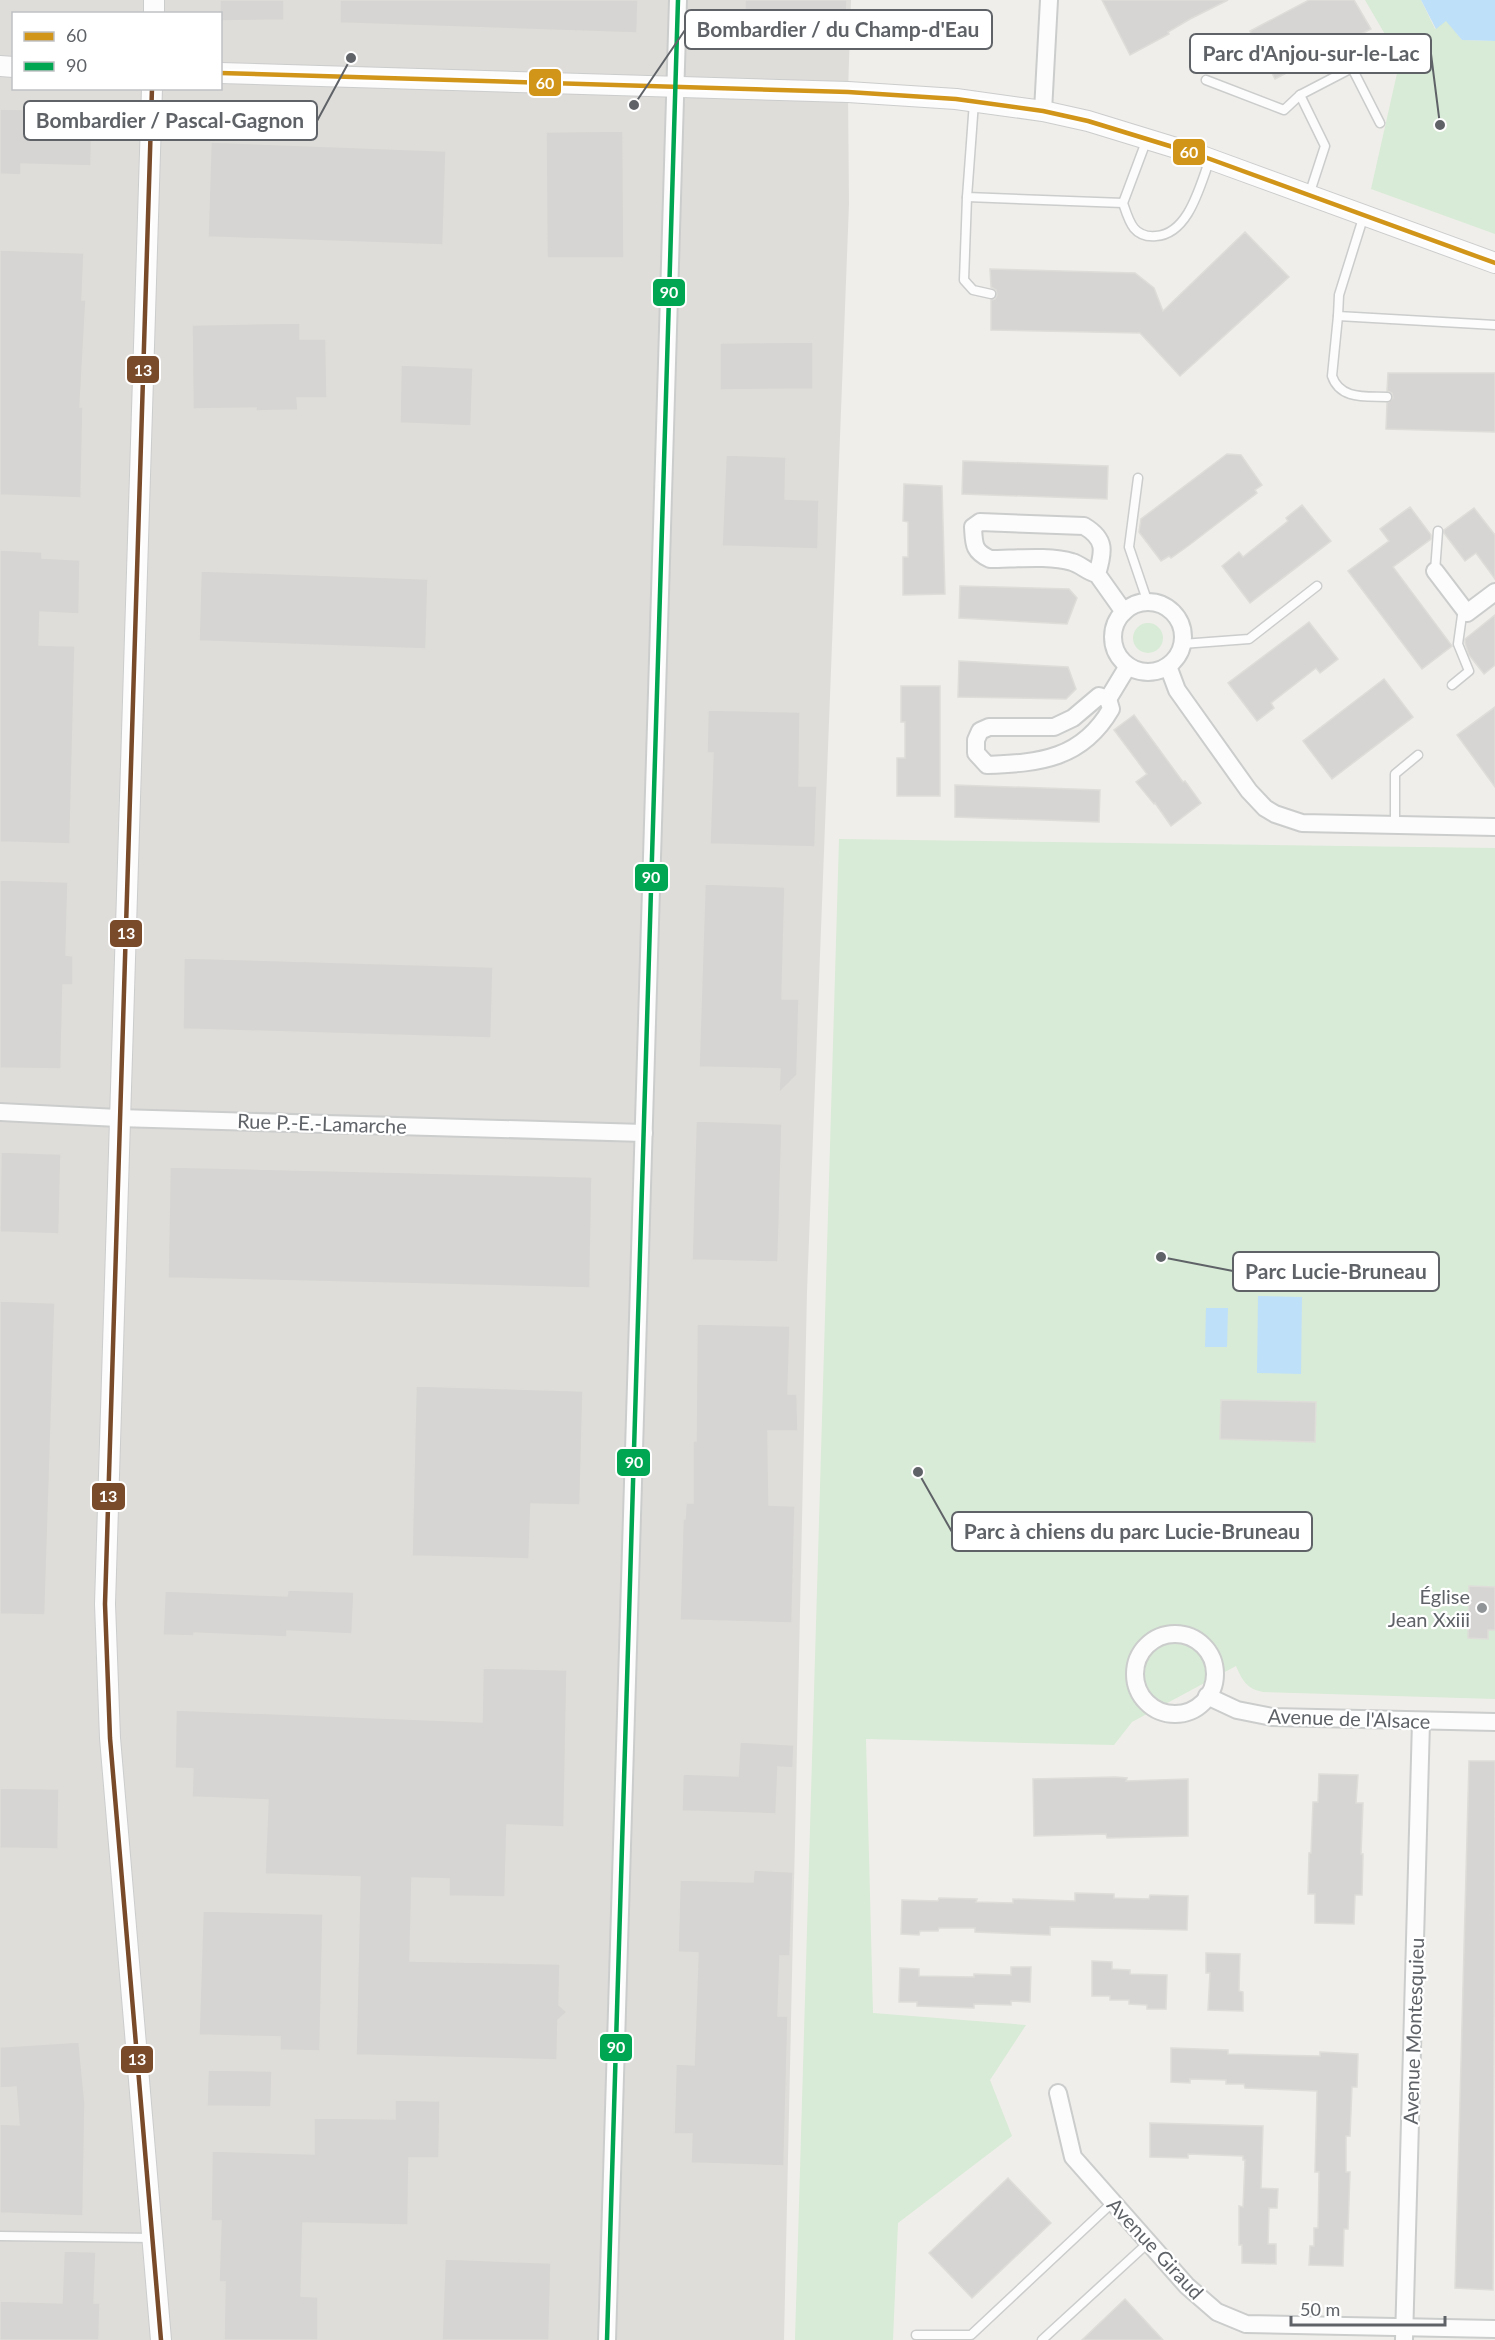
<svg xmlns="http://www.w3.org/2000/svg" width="1495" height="2340" font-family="Lato,sans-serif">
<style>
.industrial{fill:#dfddda;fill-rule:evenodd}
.green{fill:#d8ebd6}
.water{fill:#bfe0f9}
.building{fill:#d6d5d3;stroke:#deddd9;stroke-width:1.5}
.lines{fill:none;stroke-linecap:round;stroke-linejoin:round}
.service-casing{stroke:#cbcccc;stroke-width:11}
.minor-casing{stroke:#cbcccc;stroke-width:20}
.tertiary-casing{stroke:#cbcccc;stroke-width:22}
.service{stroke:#fdfcfc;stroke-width:8}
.minor{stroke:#fdfcfc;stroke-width:16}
.tertiary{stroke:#fdfcfc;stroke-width:20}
.bus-1-casing{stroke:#fff;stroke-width:9}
.bus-2-casing{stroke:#fff;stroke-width:9}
.bus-3-casing{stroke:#fff;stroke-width:9}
.bus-1{stroke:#d1951a;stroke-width:4.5}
.bus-2{stroke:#00a651;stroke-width:4.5}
.bus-3{stroke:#7a4b2a;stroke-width:4.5}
.poi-dot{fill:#919496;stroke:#fff;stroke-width:2}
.labels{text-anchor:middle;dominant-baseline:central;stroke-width:4.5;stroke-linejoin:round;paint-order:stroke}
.street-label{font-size:20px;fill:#5f6368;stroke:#fff}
.poi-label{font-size:20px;fill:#5f6368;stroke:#fff;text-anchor:end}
.leader{fill:none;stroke:#5f6368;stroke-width:2}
.callout-dot{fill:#5f6368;stroke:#fff;stroke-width:2}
.callout{fill:#fff;stroke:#5f6368;stroke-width:2}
.callout-label{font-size:21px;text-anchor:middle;font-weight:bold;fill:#5f6368}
.line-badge{stroke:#fff;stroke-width:2}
.badge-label{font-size:16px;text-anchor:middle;font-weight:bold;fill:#fff}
</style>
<rect width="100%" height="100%" fill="#efeeea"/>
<path class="industrial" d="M0 0H851L848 92 849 204 807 1292 784 2340H0ZM14 14H220V88H14Z"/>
<g class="green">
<polygon points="1365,0 1421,0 1435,29 1446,20 1462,40 1495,41 1495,234 1371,189 1400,60"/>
<circle cx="1148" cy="638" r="15"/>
<path d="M839 839 1495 848V1699L1263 1692C1247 1689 1242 1680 1236 1666L1132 1722 1114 1745 866 1739 873 2013 1026 2025 990 2080 1012 2136 898 2223 893 2340H795Z"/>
</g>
<g class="water">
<polygon points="1421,0 1495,0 1495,41 1462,40 1446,21 1436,29"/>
<polygon points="1258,1296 1302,1297 1301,1374 1257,1373"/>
<polygon points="1206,1308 1228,1308 1227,1347 1205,1347"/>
</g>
<g class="building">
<polygon points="220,0 284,0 284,20 220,21"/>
<polygon points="340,0 638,0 637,33 340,23"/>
<polygon points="745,0 847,0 846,28 745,25"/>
<polygon points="1102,0 1228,0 1190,19 1168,32 1169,34 1130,55"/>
<polygon points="1309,0 1354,0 1371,29 1275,79 1250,31"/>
<polygon points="0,109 92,111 91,166 21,164 21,175 0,174"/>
<polygon points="623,131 624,258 547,258 546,132"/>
<polygon points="211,142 446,151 443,245 208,237"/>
<polygon points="1245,232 1289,277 1180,376 1140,333 991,330 991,300 995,299 997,295 996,290 991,287 990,269 1135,273 1154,288 1163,311"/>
<polygon points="0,250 84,253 82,300 86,300 80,407 83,407 81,498 0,495"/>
<polygon points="300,323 300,339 326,339 327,398 297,398 298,410 256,411 256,408 193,409 192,325"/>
<polygon points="813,342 813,389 720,390 720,343"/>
<polygon points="401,365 473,368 471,426 400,423"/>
<polygon points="1388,373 1495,373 1495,432 1386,429 1387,403 1393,398 1392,393 1387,391"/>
<polygon points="1227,454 1241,455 1262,485 1255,490 1257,493 1188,546 1171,558 1169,556 1161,561 1139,532 1141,519"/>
<polygon points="726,455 786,457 785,499 819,500 818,549 722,546"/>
<polygon points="963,461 1108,466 1107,499 962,494"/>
<polygon points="904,484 942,486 945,594 903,595 903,557 908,557 908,522 903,521"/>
<polygon points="1302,505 1331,541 1250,603 1222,566 1239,552 1243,557 1288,521 1286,518"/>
<polygon points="1410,507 1431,535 1431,539 1393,567 1452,646 1422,669 1348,571 1389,541 1380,529"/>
<polygon points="1474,508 1495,535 1495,579 1476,553 1465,561 1444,533 1444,530"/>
<polygon points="0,550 42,552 42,558 80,560 79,614 40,612 39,645 75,646 70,844 0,842"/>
<polygon points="201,571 428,579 426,649 199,641"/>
<polygon points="960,586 1069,589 1077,598 1067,624 959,618"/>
<polygon points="1495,615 1495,665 1484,674 1469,655 1465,643 1465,639"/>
<polygon points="1309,622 1338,659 1320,673 1316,668 1271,703 1274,708 1257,721 1228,683"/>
<polygon points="959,661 1068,667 1076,689 1066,699 958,697"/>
<polygon points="1384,679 1413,717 1332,779 1303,741"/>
<polygon points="901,686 940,686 940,796 897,796 897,758 905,758 905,722 901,722"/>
<polygon points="1495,707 1495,787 1457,735"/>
<polygon points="708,710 800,712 799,786 817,786 815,847 710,844 713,753 707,753"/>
<polygon points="1134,715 1183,782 1185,781 1201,803 1171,826 1155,803 1154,804 1136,782 1147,774 1114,730"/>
<polygon points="955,785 1100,790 1099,822 955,817"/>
<polygon points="0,880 68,882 66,955 73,956 73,985 63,985 61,1069 0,1068"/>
<polygon points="705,884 785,887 782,999 799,999 797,1075 779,1093 780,1069 699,1067"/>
<polygon points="184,958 493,967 491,1038 183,1029"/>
<polygon points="696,1121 782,1124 778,1262 692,1260"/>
<polygon points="1,1152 61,1154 59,1234 0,1232"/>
<polygon points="170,1167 592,1177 590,1288 168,1278"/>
<polygon points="0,1301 55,1303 45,1615 0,1614"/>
<polygon points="697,1324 790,1326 788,1394 797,1394 798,1431 768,1431 769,1505 795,1506 792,1623 680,1620 683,1519 685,1519 686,1503 693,1503 693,1441 696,1441"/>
<polygon points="416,1386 583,1391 580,1505 531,1504 529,1559 412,1556"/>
<polygon points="1221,1400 1316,1402 1315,1442 1220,1439"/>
<polygon points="1469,1586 1495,1587 1495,1630 1488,1630 1488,1639 1468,1638"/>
<polygon points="288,1590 354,1592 352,1634 287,1631 287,1637 194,1633 194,1636 163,1635 165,1591 287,1596"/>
<polygon points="483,1668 567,1670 564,1827 507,1825 505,1897 449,1896 449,1879 412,1878 410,1961 560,1964 559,2005 567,2012 558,2020 557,2060 356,2055 360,1877 265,1874 268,1800 192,1797 193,1769 175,1768 176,1710 482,1722"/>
<polygon points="740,1742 794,1745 793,1768 778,1767 776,1814 682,1811 683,1774 738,1776"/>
<polygon points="1469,1761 1495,1761 1493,2290 1455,2288"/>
<polygon points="1319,1774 1358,1775 1356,1803 1363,1803 1361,1854 1363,1854 1362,1895 1355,1895 1354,1924 1315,1923 1315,1894 1308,1894 1309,1853 1311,1853 1313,1802 1318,1802"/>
<polygon points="1115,1777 1127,1778 1126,1781 1188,1779 1188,1836 1107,1838 1106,1834 1034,1836 1033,1779"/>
<polygon points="0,1788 59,1789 58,1849 0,1848"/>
<polygon points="754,1870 793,1872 790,1956 780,1956 778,2016 788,2016 784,2166 691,2163 692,2134 674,2134 676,2064 694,2065 698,1953 678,1952 680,1880 753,1882"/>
<polygon points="1075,1893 1114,1894 1114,1898 1149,1899 1150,1895 1188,1896 1187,1930 1050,1927 1050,1935 975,1932 975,1928 939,1928 938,1931 920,1931 919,1935 901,1934 902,1900 938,1901 939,1898 977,1899 976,1902 1013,1903 1013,1899 1075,1901"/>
<polygon points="203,1911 323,1914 320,2051 280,2050 280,2037 199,2035"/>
<polygon points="1206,1953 1240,1954 1239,1991 1243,1992 1243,2011 1208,2010 1210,1973 1206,1973"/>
<polygon points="1092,1961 1112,1962 1112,1969 1130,1970 1130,1974 1167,1975 1166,2009 1147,2009 1147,2005 1129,2004 1129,2000 1110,2000 1110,1996 1092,1996"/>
<polygon points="1011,1967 1031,1967 1030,2002 1011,2001 1011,2005 974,2004 974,2008 917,2006 917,2002 899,2002 900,1968 919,1969 919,1976 974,1977 974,1974 1011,1975"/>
<polygon points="79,2042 85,2103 83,2216 0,2213 0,2124 19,2125 16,2087 0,2088 0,2047"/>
<polygon points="1171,2048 1228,2050 1228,2054 1320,2056 1320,2052 1358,2054 1357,2087 1352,2087 1350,2136 1346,2136 1346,2172 1350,2172 1348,2229 1344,2229 1343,2266 1309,2265 1310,2246 1314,2246 1314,2228 1318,2228 1319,2172 1315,2172 1317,2091 1245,2088 1244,2084 1226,2084 1226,2080 1190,2079 1190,2083 1171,2082"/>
<polygon points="208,2070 272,2071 271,2107 207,2106"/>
<polygon points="395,2100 440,2101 439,2158 409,2158 408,2225 303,2223 301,2296 318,2297 318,2340 224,2340 225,2282 219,2282 221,2221 211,2221 212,2151 314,2154 314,2118 395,2119"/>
<polygon points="1150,2123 1263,2126 1261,2188 1278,2189 1277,2208 1269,2208 1268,2244 1276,2244 1276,2264 1242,2263 1242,2245 1239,2245 1239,2206 1243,2207 1245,2160 1243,2160 1243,2156 1188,2154 1188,2158 1150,2157"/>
<polygon points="1008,2178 1051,2223 972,2298 929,2253"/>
<polygon points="64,2251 96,2252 94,2303 100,2303 99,2340 0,2340 0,2301 62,2303"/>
<polygon points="445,2259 551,2263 549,2340 442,2340"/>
<polygon points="1125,2299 1163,2340 1082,2340"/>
</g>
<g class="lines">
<defs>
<g id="service">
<polyline points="1206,80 1284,110 1300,95"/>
<polyline points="974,102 967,197 1123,203 1147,139"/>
<polyline points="1309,195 1325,146 1300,95 1352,68 1380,123"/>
<polyline points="967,197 964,280 973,290 991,294"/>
<path d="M1123 203C1129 221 1133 238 1156 236 1189 234 1200 185 1210 159"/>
<polyline points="1364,215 1339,295 1338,316 1495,325"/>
<path d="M1338 316 1332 376C1340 400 1366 396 1387 397"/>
<polyline points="1138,478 1129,547 1148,603"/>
<polyline points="1435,571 1438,531"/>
<polyline points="1182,644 1249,639 1317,586"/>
<polyline points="1452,685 1469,671 1458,644 1463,608"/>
<polyline points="1395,825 1395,774 1418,755"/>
<polyline points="0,2236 153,2238"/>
<polyline points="916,2335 971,2335 1113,2202"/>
<polyline points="1042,2340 1149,2242"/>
</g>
<g id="minor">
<polyline points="1043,111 1049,0"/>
<polyline points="1435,571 1467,613 1495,592"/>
<path d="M1097 574C1104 551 1106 539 1084 526L980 522 973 527C974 544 973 551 990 559 1013 559 1051 555 1072 562 1082 565 1087 572 1097 574L1124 612"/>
<circle cx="1148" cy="637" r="35"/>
<polyline points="1168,666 1177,690 1249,791 1265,808 1275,814 1302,823 1495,827"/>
<path d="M1099 696 1108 699 1111 709C1082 759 1040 763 987 765L976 753V740L980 731 989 727H1054L1073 718Z"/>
<polyline points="1108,699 1128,666"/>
<polyline points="0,1112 118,1118 644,1133"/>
<circle cx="1175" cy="1674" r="40"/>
<polyline points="1207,1696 1237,1710 1272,1717 1495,1722"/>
<polyline points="1058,2093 1073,2157 1187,2286 1217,2312 1246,2324 1495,2329"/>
<polyline points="607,2340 678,0"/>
<polyline points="1404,2340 1421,1722"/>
</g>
<g id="tertiary">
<polyline points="154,14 154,0"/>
<polyline points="0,66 14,67"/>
<polyline points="220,73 848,92 956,99 1043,111 1088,121 1199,155 1495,263"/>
<polyline points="152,88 105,1604 110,1738 161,2340"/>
</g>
</defs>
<use href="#service" class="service-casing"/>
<use href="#minor" class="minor-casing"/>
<use href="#tertiary" class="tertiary-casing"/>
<use href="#service" class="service"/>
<use href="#minor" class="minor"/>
<use href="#tertiary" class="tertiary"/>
<defs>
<polyline id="bus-1" points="220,73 848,92 956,99 1043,111 1088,121 1199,155 1495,263"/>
<polyline id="bus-2" points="607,2340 678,0"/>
<polyline id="bus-3" points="152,88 105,1604 110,1738 161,2340"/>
</defs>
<use href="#bus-1" class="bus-1-casing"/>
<use href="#bus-2" class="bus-2-casing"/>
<use href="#bus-3" class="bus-3-casing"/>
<use href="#bus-1" class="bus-1"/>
<use href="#bus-2" class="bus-2"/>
<use href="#bus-3" class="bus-3"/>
</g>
<circle class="poi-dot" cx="1482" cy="1608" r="6"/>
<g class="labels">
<g class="street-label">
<text transform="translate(322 1123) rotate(2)">Rue P.-E.-Lamarche</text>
<text transform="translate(1349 1718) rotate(2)">Avenue de l'Alsace</text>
<text transform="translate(1413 2031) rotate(-88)">Avenue Montesquieu</text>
<text transform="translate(1156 2248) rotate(47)">Avenue Giraud</text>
</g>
<g class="poi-label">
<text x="1470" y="1596">Église<tspan x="1470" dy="23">Jean Xxiii</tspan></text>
</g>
</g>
<path class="leader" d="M634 105L685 30M1440 125L1431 54M351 58L317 121M1161 1257L1233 1271M918 1472L952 1532"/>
<g class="callout-dot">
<circle cx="634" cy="105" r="6"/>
<circle cx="1440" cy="125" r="6"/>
<circle cx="351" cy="58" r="6"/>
<circle cx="1161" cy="1257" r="6"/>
<circle cx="918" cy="1472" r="6"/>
</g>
<g class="callout">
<rect x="685" y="10" width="307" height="39" rx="6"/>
<rect x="1190" y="34" width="241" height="39" rx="6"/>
<rect x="24" y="101" width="293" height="39" rx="6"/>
<rect x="1233" y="1252" width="206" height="39" rx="6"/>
<rect x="952" y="1512" width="360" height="39" rx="6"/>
</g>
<g class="callout-label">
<text x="838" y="37">Bombardier / du Champ-d'Eau</text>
<text x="1311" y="61">Parc d'Anjou-sur-le-Lac</text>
<text x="170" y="128">Bombardier / Pascal-Gagnon</text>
<text x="1336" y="1279">Parc Lucie-Bruneau</text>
<text x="1132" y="1539">Parc à chiens du parc Lucie-Bruneau</text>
</g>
<g class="line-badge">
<rect x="528" y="68" width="34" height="29" rx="6" fill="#d1951a"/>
<rect x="1172" y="138" width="34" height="28" rx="6" fill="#d1951a"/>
<rect x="652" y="278" width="34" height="29" rx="6" fill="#00a651"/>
<rect x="126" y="355" width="34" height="29" rx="6" fill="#7a4b2a"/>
<rect x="634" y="863" width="35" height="29" rx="6" fill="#00a651"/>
<rect x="109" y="919" width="34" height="29" rx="6" fill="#7a4b2a"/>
<rect x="616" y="1448" width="35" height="29" rx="6" fill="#00a651"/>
<rect x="91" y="1482" width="35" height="29" rx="6" fill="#7a4b2a"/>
<rect x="599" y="2033" width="34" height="29" rx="6" fill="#00a651"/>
<rect x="120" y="2045" width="34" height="29" rx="6" fill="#7a4b2a"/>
</g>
<g class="badge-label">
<text x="545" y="89">60</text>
<text x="1189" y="158">60</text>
<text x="669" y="298">90</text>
<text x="143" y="376">13</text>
<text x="651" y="883">90</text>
<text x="126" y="939">13</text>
<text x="634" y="1468">90</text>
<text x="108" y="1502">13</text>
<text x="616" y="2053">90</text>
<text x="137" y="2065">13</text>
</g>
<rect x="12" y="12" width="210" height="78" fill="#ffffff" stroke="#bfc1c3" stroke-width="1.5"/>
<rect x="24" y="32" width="30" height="9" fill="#d1951a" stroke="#bfc1c3" stroke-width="1.5"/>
<text x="66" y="42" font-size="18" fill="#5f6368">60</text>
<rect x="24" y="62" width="30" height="9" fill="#00a651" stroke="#bfc1c3" stroke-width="1.5"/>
<text x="66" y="72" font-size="18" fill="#5f6368">90</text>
<path d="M1291 2316v9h154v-9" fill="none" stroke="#5f6368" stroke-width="3"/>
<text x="1300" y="2316" font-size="18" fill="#5f6368" stroke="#ffffff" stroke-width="4.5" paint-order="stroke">50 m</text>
</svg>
